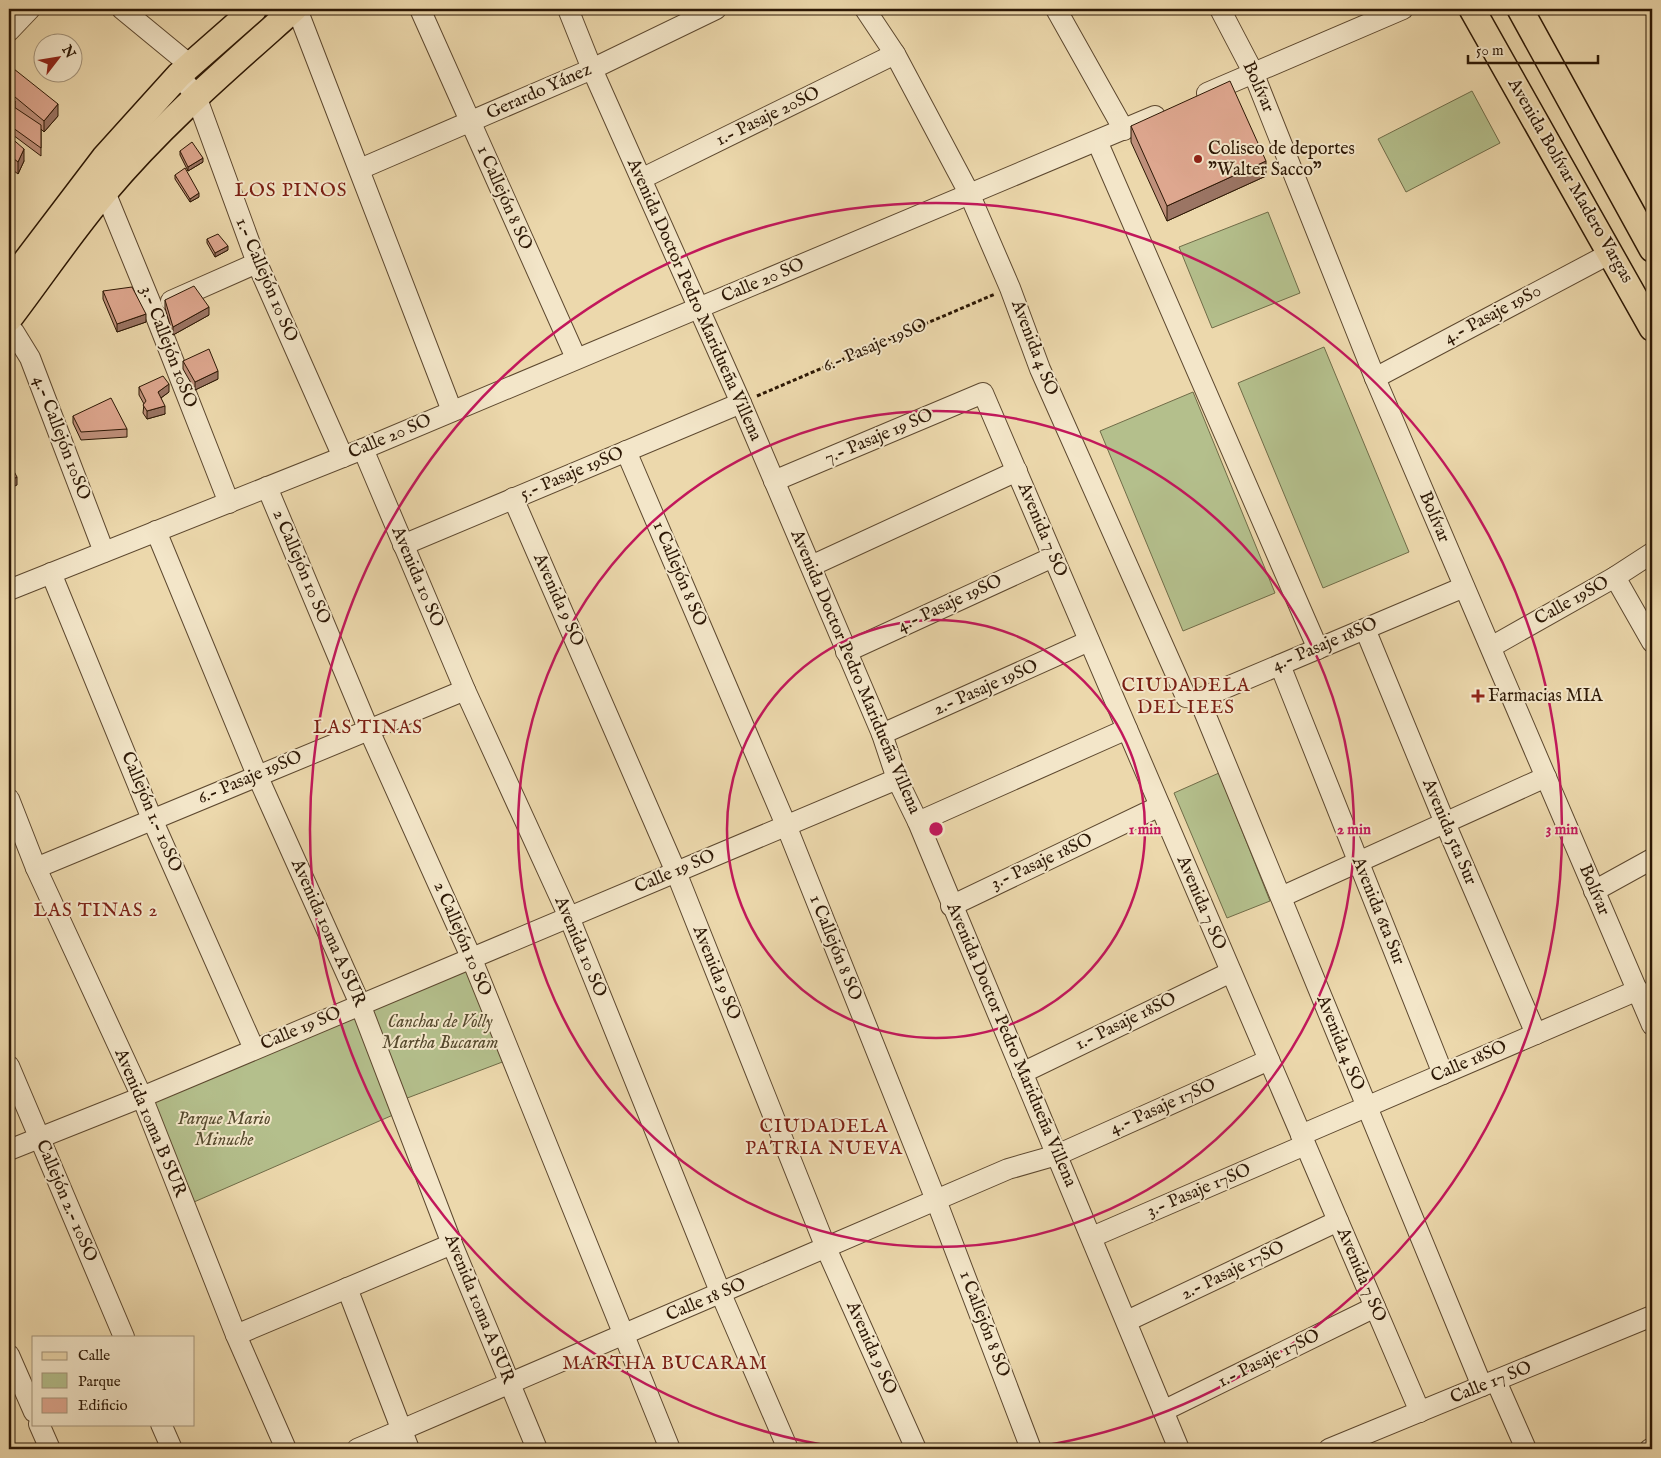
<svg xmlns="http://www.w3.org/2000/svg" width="1661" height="1458" font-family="'IM FELL English',serif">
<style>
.green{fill:#b4bf8c;stroke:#706c48}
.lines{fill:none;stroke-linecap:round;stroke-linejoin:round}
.minor-casing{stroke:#5d482f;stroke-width:22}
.major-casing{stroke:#2d1805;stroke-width:28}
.path{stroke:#2d1805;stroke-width:3;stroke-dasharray:4 2.5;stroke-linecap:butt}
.minor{stroke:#f3e6c9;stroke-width:20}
.major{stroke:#ecd8ac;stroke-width:25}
.wall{fill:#bf907b;stroke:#2d1805}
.shaded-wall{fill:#9b7564;stroke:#2d1805}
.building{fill:#dea78f;stroke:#2d1805}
.ring{fill:none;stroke:#c2185b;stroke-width:2.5}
.poi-dot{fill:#8f2418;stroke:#f3e6c9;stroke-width:2}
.labels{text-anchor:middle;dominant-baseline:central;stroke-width:4;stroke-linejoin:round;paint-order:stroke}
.street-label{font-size:18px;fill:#2d1805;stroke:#f3e6c9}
.poi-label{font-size:18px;fill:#2d1805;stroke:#f3e6c9;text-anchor:start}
.park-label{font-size:18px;font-style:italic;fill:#564a2e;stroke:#f3e6c9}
.neighbourhood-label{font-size:19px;letter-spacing:1px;fill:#7a1f14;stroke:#f3e6c9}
.centre{fill:#c2185b;stroke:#f3e6c9;stroke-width:2.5}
.ring-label{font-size:15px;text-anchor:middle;font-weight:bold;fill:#c2185b;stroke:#f3e6c9;stroke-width:4;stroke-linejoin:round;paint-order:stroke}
</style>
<rect width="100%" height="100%" fill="#ecd8ac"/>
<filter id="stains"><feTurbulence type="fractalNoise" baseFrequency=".004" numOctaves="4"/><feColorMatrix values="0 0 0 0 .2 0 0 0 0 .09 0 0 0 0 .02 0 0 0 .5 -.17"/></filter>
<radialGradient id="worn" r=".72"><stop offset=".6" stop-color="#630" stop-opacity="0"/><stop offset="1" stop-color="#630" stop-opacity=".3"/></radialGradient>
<g class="green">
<polygon points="1472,91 1500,143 1406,192 1378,139"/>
<polygon points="1268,212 1300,293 1212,328 1179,247"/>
<polygon points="1324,347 1409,552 1323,588 1238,383"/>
<polygon points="1193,392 1275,593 1183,631 1100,431"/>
<polygon points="1219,773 1270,901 1227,918 1174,793"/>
<polygon points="467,967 505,1061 402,1100 368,1009"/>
<polygon points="356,1013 393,1115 194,1202 151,1101"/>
</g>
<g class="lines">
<defs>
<g id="minor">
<polyline points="122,9 190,65"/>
<polyline points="297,9 452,411"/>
<polyline points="420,9 576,358"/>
<polyline points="568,9 592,69 741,403 882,734 897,779 918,822 1179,1449"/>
<polyline points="865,9 895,54 969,193 1010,288 1040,369 1186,697 1199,699 1464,587"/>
<polyline points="1056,9 1124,130"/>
<polyline points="1220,9 1253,72 1375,378 1652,1025"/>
<polyline points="9,31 30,9"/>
<polyline points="179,75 196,96 257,263 343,457"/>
<polyline points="1207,93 1403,9"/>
<polyline points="1097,141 1318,649"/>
<polyline points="360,169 592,69 716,9"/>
<polyline points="641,179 895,54"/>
<polyline points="105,192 153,309 229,503"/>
<polyline points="171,301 257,263"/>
<polyline points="9,329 14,332 30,358 104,552"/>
<polyline points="1375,378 1611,253"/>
<polyline points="363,449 465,690 569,917 721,1294 788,1449"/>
<polyline points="626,451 786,825 936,1200 1031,1449"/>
<polyline points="774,481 983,393 1420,1412"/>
<polyline points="267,487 368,728 471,957 670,1449"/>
<polyline points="513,498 676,872 826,1248 916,1449"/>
<polyline points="156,531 257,775 360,1004 452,1244 537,1449"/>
<polyline points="403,545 741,403"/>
<polyline points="811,566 1017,471"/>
<polyline points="51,573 152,819 254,1049"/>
<polyline points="1615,577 1652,642"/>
<polyline points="9,590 363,449 1155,116"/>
<polyline points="1365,629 1445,823 1536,1034"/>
<polyline points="1491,647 1615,577 1652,553"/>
<polyline points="846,652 1053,557"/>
<polyline points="1280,665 1443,1074"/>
<polyline points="1199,699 1482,1386"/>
<polyline points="882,734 1089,641"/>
<polyline points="9,799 36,868 142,1097 236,1335 286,1449"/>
<polyline points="918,822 1127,729"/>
<polyline points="36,868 465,690"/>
<polyline points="1594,891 1652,859"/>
<polyline points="1281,897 1546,777"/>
<polyline points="951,906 1160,806"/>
<polyline points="9,1066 124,1337"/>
<polyline points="1022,1073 1231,972"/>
<polyline points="1301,1135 1638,990"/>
<polyline points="9,1150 142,1097 897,779"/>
<polyline points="1092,1237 1305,1145"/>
<polyline points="347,1288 409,1449"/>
<polyline points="1127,1321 1338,1221"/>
<polyline points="236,1335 452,1244"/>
<polyline points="9,1355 34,1412"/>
<polyline points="1496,1381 1526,1449"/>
<polyline points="1163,1411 1375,1307"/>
<polyline points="39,1424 50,1449"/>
<polyline points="161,1424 172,1449"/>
<polyline points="357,1449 1008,1169 1057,1155 1269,1060"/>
<polyline points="1329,1449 1652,1316"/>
<polyline points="1650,1449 1652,1448"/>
</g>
<g id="major">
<polyline points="1472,9 1652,328"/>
<polyline points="1520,9 1652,249"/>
<polyline points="9,283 104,158 179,75 254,9"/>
<path d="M9 319C41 277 71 232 105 192 162 124 229 67 294 9"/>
</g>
</defs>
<use href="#minor" class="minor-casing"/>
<use href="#major" class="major-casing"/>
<polyline class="path" points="757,396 995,294"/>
<use href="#minor" class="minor"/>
<use href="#major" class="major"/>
</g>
<g class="wall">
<polygon points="9,65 58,116 44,132 41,129 41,156 9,132"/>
<polygon points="1131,126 1266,176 1167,221 1131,142"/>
<polygon points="9,136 24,161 18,174 9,167"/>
<polygon points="180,151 203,162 188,171 180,155"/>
<polygon points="175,175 199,197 190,202 175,179"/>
<polygon points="207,239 228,250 215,257 207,243"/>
<polygon points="103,291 146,322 117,332 103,299"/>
<polygon points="165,300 209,315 173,335 165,308"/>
<polygon points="183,361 218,379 195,390 183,369"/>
<polygon points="139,387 169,392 161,398 165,414 147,419 143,413 144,404 139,395"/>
<polygon points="73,416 127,429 127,437 81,440 73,423"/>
</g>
<g class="shaded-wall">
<polygon points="15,101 15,109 9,117 9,109"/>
<polygon points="58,104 58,116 44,132 44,121"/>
<polygon points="24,149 24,161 18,174 18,162"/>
<polygon points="203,158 203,162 188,171 188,167"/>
<polygon points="1266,161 1266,176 1167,221 1167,206"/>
<polygon points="199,193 199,197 190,202 190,199"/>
<polygon points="228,246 228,250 215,257 215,253"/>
<polygon points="209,307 209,315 173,335 173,327"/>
<polygon points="146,314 146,322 117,332 117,324"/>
<polygon points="218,371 218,379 195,390 195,382"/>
<polygon points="169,384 169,392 158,400 158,392"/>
<polygon points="165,406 165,414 147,419 147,411"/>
<polygon points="17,477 17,485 9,489 9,481"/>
</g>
<g class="building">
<polygon points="9,65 58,104 44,121 9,92"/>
<polygon points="1230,81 1266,161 1167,206 1131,126"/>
<polygon points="9,96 15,101 9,109"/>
<polygon points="14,107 41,125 41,148 9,125 9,113"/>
<polygon points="9,136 24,149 18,162 9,155"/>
<polygon points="192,142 203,158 188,167 180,151"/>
<polygon points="185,168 199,193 190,199 175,175"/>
<polygon points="218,234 228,246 215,253 207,239"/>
<polygon points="194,286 209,307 173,327 165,300"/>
<polygon points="132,287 146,314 117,324 103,291"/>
<polygon points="209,349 218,371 195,382 183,361"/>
<polygon points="163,376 169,384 158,392 165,406 147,411 143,405 146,401 139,387"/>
<polygon points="111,398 127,429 81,432 73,416"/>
<polygon points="9,462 17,477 9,481"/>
</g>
<g class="ring">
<circle cx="936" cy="829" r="209"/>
<circle cx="936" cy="829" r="418"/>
<path d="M849 1449A626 626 0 1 1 1023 1449"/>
</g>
<g class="poi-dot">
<circle cx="1198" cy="159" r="5"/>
<path d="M1475.5 688.5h5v5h5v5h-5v5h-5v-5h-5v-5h5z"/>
</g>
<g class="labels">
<g class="street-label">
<text transform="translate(1258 87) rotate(66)">Bolívar</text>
<text transform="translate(539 92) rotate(-24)">Gerardo Yánez</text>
<text transform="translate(768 117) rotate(-26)">1.- Pasaje 20SO</text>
<text transform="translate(1570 181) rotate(60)">Avenida Bolívar Madero Vargas</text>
<text transform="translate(504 198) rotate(66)">1 Callejón 8 SO</text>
<text transform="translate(266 280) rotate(67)">1.- Callejón 10 SO</text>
<text transform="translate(763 281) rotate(-23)">Calle 20 SO</text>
<text transform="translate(694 300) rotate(66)">Avenida Doctor Pedro Maridueña Villena</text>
<text transform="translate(1493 315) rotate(-28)">4.- Pasaje 19S0</text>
<text transform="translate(875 346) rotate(-23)">6.- Pasaje 19SO</text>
<text transform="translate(168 347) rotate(69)">3.- Callejón 10SO</text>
<text transform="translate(1034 348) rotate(69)">Avenida 4 SO</text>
<text transform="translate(390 437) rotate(-23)">Calle 20 SO</text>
<text transform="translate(879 437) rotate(-23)">7.- Pasaje 19 SO</text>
<text transform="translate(61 438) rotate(69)">4.- Callejón 10SO</text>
<text transform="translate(572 474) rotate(-23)">5.- Pasaje 19SO</text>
<text transform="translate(1434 517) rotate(67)">Bolívar</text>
<text transform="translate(1042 530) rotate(67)">Avenida 7 SO</text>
<text transform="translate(301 567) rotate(67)">2 Callejón 10 SO</text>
<text transform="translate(679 574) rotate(67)">1 Callejón 8 SO</text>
<text transform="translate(417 577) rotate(67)">Avenida 10 SO</text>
<text transform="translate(558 600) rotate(66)">Avenida 9 SO</text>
<text transform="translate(1572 601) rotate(-29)">Calle 19SO</text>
<text transform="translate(950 604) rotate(-25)">4.- Pasaje 19SO</text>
<text transform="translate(1325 645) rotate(-23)">4.- Pasaje 18SO</text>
<text transform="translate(855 672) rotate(67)">Avenida Doctor Pedro Maridueña Villena</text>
<text transform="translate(986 688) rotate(-24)">2.- Pasaje 19SO</text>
<text transform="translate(250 778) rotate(-23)">6.- Pasaje 19SO</text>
<text transform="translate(151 812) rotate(67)">Callejón 1.- 10SO</text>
<text transform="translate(1449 832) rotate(67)">Avenida 5ta Sur</text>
<text transform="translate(1042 862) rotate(-25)">3.- Pasaje 18SO</text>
<text transform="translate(675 872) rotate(-23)">Calle 19 SO</text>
<text transform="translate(1594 890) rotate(67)">Bolívar</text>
<text transform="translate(1201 903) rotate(67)">Avenida 7 SO</text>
<text transform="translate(1378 911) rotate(68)">Avenida 6ta Sur</text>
<text transform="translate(328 933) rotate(66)">Avenida 10ma A SUR</text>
<text transform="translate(462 939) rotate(67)">2 Callejón 10 SO</text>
<text transform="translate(580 947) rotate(67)">Avenida 10 SO</text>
<text transform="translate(835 948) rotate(68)">1 Callejón 8 SO</text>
<text transform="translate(716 973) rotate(68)">Avenida 9 SO</text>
<text transform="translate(1126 1022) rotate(-26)">1.- Pasaje 18SO</text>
<text transform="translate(301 1029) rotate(-23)">Calle 19 SO</text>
<text transform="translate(1340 1043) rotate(68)">Avenida 4 SO</text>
<text transform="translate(1011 1045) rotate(67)">Avenida Doctor Pedro Maridueña Villena</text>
<text transform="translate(1469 1062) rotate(-23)">Calle 18SO</text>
<text transform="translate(1163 1107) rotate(-24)">4.- Pasaje 17SO</text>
<text transform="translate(150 1123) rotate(67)">Avenida 10ma B SUR</text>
<text transform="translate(1199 1191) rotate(-23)">3.- Pasaje 17SO</text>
<text transform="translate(66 1201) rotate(67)">Callejón 2.- 10SO</text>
<text transform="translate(1233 1271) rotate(-26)">2.- Pasaje 17SO</text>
<text transform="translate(1361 1275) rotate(67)">Avenida 7 SO</text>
<text transform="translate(706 1300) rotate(-23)">Calle 18 SO</text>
<text transform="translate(479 1309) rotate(68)">Avenida 10ma A SUR</text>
<text transform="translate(984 1324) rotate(69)">1 Callejón 8 SO</text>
<text transform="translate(871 1348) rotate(66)">Avenida 9 SO</text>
<text transform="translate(1269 1359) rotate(-26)">1.- Pasaje 17SO</text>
<text transform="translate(1491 1383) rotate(-22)">Calle 17 SO</text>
</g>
<g class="poi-label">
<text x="1208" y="149">Coliseo de deportes<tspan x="1208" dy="21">"Walter Sacco"</tspan></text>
<text x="1488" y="696">Farmacias MIA</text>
</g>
<g class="park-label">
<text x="440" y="1022">Canchas de Volly<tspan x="440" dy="21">Martha Bucaram</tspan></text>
<text x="224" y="1119">Parque Mario<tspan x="224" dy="21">Minuche</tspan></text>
</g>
<g class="neighbourhood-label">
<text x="291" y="191">LOS PINOS</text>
<text x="1186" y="686">CIUDADELA<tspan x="1186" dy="22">DEL IEES</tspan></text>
<text x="368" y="728">LAS TINAS</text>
<text x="96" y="911">LAS TINAS 2</text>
<text x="824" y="1127">CIUDADELA<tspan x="824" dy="22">PATRIA NUEVA</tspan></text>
<text x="665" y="1364">MARTHA BUCARAM</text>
</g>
</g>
<circle cx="936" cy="829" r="8" class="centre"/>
<g class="ring-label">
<text x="1145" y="834">1 min</text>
<text x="1354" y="834">2 min</text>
<text x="1562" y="834">3 min</text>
</g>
<rect width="1661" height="1458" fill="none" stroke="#ecd8ac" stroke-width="30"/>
<rect x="10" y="10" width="1641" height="1438" fill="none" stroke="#2d1805" stroke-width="2.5"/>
<rect x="15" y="15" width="1631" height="1428" fill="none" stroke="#2d1805"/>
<rect x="32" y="1336" width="162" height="90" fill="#f3e6c9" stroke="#a4947b"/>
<rect x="42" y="1352" width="25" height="8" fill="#ecd8ac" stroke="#a4947b"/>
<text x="78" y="1360" font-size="15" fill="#2d1805">Calle</text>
<rect x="42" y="1373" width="25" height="15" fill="#b4bf8c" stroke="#a4947b"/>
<text x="78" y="1386" font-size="15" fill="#2d1805">Parque</text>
<rect x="42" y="1398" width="25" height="15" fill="#dea78f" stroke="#a4947b"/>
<text x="78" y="1410" font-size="15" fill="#2d1805">Edificio</text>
<g transform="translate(58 58) rotate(59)"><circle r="24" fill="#f3e6c9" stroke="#a4947b"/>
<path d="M0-4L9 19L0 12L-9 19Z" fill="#8f2418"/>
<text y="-8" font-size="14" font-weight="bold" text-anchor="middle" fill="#2d1805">N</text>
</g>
<path d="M1468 55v8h130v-8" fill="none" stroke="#2d1805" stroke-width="2.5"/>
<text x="1476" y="55" font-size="15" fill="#2d1805" stroke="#f3e6c9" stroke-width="4" paint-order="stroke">50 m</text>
<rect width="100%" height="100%" filter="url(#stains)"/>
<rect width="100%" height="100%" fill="url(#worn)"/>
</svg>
